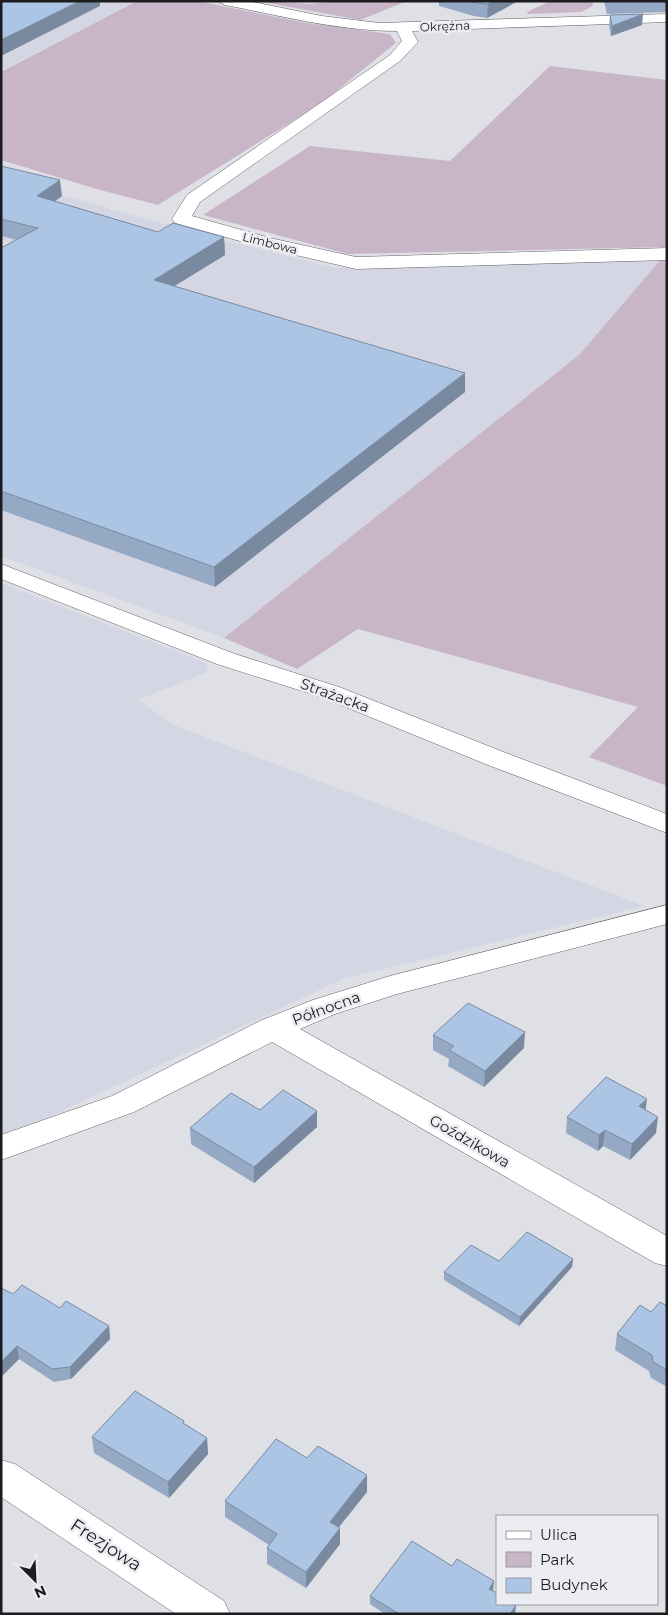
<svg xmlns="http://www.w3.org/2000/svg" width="668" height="1615" font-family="Montserrat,sans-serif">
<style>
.built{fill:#d4d6e3}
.green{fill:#c8b6c8}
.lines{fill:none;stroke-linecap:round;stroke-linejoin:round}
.minor-casing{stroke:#626368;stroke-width:1}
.minor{fill:#fff;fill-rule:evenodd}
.wall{fill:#95a9c4}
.shaded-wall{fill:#798aa0}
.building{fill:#adc5e4;stroke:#798aa0}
.labels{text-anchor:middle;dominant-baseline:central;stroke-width:5;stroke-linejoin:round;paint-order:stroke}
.far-street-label{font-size:12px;fill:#1c1c1e;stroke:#ecedf3}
.street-label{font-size:15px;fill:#1c1c1e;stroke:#ecedf3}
.near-street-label{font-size:18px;fill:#1c1c1e;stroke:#ecedf3}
</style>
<rect width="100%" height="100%" fill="#dfe0e6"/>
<g class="built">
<polygon points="1,1 137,1 1,71"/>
<polygon points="1,178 200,234 336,268 662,258 580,354 224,638 1,556 1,254 18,244 1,240"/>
<polygon points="1,583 206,663 208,672 138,700 176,726 644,906 343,979 32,1125 1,1136"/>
</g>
<g class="green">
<polygon points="137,1 197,1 307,23 390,34 396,43 320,104 158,205 100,190 1,160 1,72"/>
<polygon points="257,1 311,4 335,1 407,1 360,20"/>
<polygon points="550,1 592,1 593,6 581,12 528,14 527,12"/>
<polygon points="550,66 667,80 667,247 348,254 203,215 310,146 450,161"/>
<polygon points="662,258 667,258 667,786 589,757 638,707 358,629 297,669 224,638 580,354"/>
</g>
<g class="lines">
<defs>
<g id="minor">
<path d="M218 1H248L322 16 379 23 667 14V22L412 31 418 42 400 61 200 202 192 216 270 238 356 257 667 248V260L356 269 261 247 175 223 172 219 187 195 390 55 402 41 397 31C339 31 282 16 225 5Z"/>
<polygon points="1,564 235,654 339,687 506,753 667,814 667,833 488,765 321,697 217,664 1,579"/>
<polygon points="667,905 667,924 397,994 335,1014 300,1029 667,1236 667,1266 655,1263 272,1042 134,1112 1,1160 1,1135 112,1096 262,1020 313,1000 390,976"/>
<polygon points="1,1460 15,1464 224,1601 230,1614 176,1614 1,1497"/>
</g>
</defs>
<use href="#minor" class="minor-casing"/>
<use href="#minor" class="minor"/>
</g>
<g class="wall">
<polygon points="439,1 518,1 487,18 474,16 439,6"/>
<polygon points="604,1 667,1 667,12 607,14"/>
<polygon points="610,15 642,25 611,36 609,26"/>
<polygon points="1,166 62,196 55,201 158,232 224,237 225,255 174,286 465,392 215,587 1,510 1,248 17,240 1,236"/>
<polygon points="433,1035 524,1048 484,1087 448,1066 449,1059 433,1050"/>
<polygon points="645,1110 656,1133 630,1160 603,1146 598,1151 566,1133 567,1117"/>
<polygon points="317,1111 317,1127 254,1183 191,1144 190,1128"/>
<polygon points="573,1259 572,1267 519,1326 444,1280 444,1272 499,1261"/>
<polygon points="1,1288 13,1294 60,1308 109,1326 110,1339 71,1379 54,1382 19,1359 1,1377"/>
<polygon points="667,1306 667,1387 651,1378 649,1371 615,1350 617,1334 651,1312"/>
<polygon points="184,1424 207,1438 208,1454 169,1498 94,1453 92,1437"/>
<polygon points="307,1458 367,1492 339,1527 340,1528 340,1544 306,1588 267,1564 267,1548 269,1545 225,1517 225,1501"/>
<polygon points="494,1581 493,1591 516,1605 515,1614 385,1614 370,1604 370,1596"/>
</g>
<g class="shaded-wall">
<polygon points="80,1 100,1 100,6 1,56 1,40"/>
<polygon points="493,1 518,1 487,18 488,4"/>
<polygon points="643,14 642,25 611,36 612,26"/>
<polygon points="60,180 62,196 39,212 37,196"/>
<polygon points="224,237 225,255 155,298 154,280"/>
<polygon points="465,373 465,392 215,587 214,567"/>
<polygon points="525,1032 524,1048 484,1087 485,1071"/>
<polygon points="647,1099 645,1114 639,1106"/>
<polygon points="317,1111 317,1127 254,1183 254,1167"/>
<polygon points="658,1117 656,1133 630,1160 632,1144"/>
<polygon points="605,1130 603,1146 598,1151 599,1135"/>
<polygon points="573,1259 572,1267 519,1326 520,1317"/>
<polygon points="109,1326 110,1339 71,1379 70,1367"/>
<polygon points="17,1346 19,1359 1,1377 1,1362"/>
<polygon points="207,1438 208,1454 169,1498 168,1482"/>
<polygon points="367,1475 367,1492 330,1538 330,1522"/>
<polygon points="340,1528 340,1544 306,1588 306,1572"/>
<polygon points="494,1581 493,1590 488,1597 489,1589"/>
<polygon points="516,1605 515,1614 510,1614"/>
</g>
<g class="building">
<polygon points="1,1 80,1 1,40"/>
<polygon points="469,1 493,1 488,4 475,3"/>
<polygon points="643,14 612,26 610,15"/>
<polygon points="1,166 60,180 37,196 158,232 173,223 224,237 154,280 465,373 214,567 1,491 1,248 38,228 1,219"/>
<polygon points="468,1003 525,1032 485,1071 449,1050 454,1046 433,1035"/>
<polygon points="606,1077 647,1099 639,1106 658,1117 632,1144 605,1130 599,1135 567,1117"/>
<polygon points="283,1090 317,1111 254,1167 190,1128 231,1093 260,1110"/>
<polygon points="527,1232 573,1259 520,1317 444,1272 471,1245 499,1261"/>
<polygon points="22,1285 60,1308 66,1301 109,1326 70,1367 52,1369 17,1346 1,1362 1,1288 13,1294"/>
<polygon points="660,1302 667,1306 667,1370 653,1362 652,1355 617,1334 640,1305 651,1312"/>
<polygon points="135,1391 184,1421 183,1423 207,1438 168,1482 92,1437"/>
<polygon points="276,1439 307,1458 318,1446 367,1475 330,1522 340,1528 306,1572 267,1548 277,1534 225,1501"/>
<polygon points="412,1541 452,1566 457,1559 494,1581 489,1589 497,1593 497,1604 514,1604 516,1605 510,1614 399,1614 370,1596"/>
</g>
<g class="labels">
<g class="far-street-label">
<text transform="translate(445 26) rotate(-2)">Okrężna</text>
<text transform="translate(270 243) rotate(14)">Limbowa</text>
</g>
<g class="street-label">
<text transform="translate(335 695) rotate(20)">Strażacka</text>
<text transform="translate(326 1008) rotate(-20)">Północna</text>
<text transform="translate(470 1141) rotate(30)">Goździkowa</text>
</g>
<g class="near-street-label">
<text transform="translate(106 1545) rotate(33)">Frezjowa</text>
</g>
</g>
<rect width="668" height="1615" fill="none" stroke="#1c1c1e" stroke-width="5"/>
<rect x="496" y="1515" width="162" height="90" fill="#ecedf3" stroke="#99999e"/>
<rect x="506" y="1531" width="25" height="8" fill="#ffffff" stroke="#99999e"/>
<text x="540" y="1540" font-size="15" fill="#1c1c1e">Ulica</text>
<rect x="506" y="1552" width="25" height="15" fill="#c8b6c8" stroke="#99999e"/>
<text x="540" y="1565" font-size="15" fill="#1c1c1e">Park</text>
<rect x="506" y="1578" width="25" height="15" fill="#adc5e4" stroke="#99999e"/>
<text x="540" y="1590" font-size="15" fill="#1c1c1e">Budynek</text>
<g transform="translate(35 1580) rotate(156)" stroke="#ecedf3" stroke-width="4" paint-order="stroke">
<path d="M0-4L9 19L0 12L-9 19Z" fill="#1c1c1e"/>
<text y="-8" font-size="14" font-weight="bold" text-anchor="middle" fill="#1c1c1e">N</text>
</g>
</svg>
